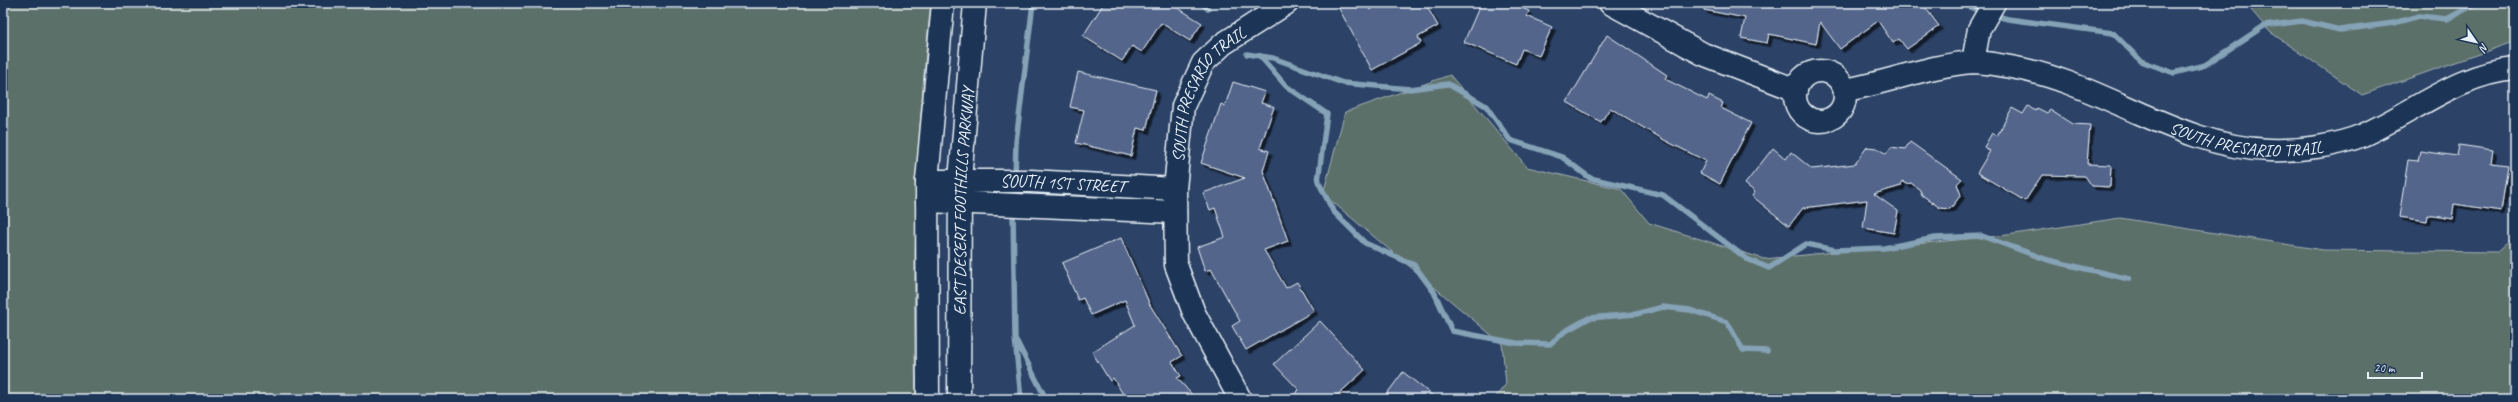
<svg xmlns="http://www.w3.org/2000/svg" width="2518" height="402" font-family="Caveat,sans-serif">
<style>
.green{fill:#5c706b;stroke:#a2b0b2}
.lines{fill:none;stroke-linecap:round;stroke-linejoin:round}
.stream{stroke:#85a2b6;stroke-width:5.5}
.building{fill:#52658b;stroke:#e8f1f8;filter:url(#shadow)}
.minor-casing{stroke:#e8f1f8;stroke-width:25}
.minor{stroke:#1d3557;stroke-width:22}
.labels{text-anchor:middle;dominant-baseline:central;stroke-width:4;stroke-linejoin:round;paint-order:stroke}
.street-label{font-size:17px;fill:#e8f1f8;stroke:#1d3557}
</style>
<defs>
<filter id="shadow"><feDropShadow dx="3.5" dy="3.5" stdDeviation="0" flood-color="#0009"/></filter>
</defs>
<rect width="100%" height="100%" fill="#2c4266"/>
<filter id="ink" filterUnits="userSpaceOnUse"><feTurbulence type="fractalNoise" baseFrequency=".025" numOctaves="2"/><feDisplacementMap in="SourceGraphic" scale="8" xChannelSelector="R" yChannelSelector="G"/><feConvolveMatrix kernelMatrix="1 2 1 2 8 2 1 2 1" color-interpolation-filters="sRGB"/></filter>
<g filter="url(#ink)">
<g class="green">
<path d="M3 3H931C916 135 912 266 916 399H3Z"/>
<polygon points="2245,3 2515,3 2515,37 2510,43 2362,95 2270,32"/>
<polygon points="1450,75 1527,167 1621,189 1649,223 1764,259 2007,235 2120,218 2323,250 2498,252 2515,237 2515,399 1494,399 1506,384 1502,344 1323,194 1345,112"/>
</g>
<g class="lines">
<g class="stream">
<polyline points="1202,3 1208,9"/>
<polyline points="1961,3 1984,13"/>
<polyline points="1993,15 2008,19 2113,33 2141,61 2174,73 2205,65 2264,26 2302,21 2340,30 2394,23 2419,16 2447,19 2477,3"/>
<polyline points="1247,54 1273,58 1343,83 1410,89 1448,84 1486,106 1510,140 1562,157 1590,178 1663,195 1747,259 1769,268 1806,244 1835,250 1884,248 1935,238 1982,236 2048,260 2129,279"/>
<polyline points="1260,56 1286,86 1327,114 1318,181 1333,211 1365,243 1414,265 1434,292 1452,331 1516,343 1550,344 1564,332 1589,318 1636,314 1663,307 1690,310 1727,322 1743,350 1767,351"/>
<polyline points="1015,177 1016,142 1033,3"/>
<polyline points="1013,210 1015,338 1021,399"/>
<polyline points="1017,342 1046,399"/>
</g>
</g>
<g class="building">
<polygon points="1104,3 1170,3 1202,23 1190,41 1161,23 1142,52 1132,46 1122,61 1083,36"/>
<polygon points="1336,3 1366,3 1370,10 1383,3 1425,3 1438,26 1418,37 1421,43 1372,70"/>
<polygon points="1481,3 1510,3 1529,11 1527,16 1552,27 1539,56 1522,49 1516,64 1464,42"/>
<polygon points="1704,3 1922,3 1939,26 1907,49 1899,39 1893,43 1878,21 1840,49 1820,22 1816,44 1769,34 1767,43 1741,38 1745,18 1704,10"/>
<polygon points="1607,35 1667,75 1665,79 1707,100 1709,96 1723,103 1721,108 1751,123 1720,184 1700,173 1706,161 1666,141 1610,108 1601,122 1567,102"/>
<polygon points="1078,72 1156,90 1146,130 1137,128 1131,156 1076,143 1084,110 1070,107"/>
<polygon points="1233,82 1265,92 1261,103 1274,107 1260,148 1269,151 1263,171 1288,241 1264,250 1286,288 1297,282 1314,311 1246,350 1232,326 1240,321 1211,269 1205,271 1197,247 1225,237 1215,208 1210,210 1203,193 1245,178 1201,163 1221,104 1225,106"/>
<polygon points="2028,106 2035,111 2037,108 2047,113 2050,110 2072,124 2090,125 2087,164 2111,165 2110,187 2092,186 2085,176 2042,175 2025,201 1977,173 1990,151 1984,147 1992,133 1997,136 2012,108 2023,114"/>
<polygon points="1910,142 1962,179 1957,184 1961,195 1950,209 1940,208 1922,195 1920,190 1911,183 1907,184 1902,181 1901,186 1874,194 1898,211 1894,233 1863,228 1867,200 1803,208 1789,226 1752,196 1755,192 1745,184 1773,148 1786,159 1791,152 1812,169 1855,164 1867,147 1877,148 1886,154 1891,147 1905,149"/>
<polygon points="2459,145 2493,150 2491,163 2508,165 2501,211 2454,204 2452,219 2428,215 2427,221 2399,217 2408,160 2418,161 2420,151 2457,156"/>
<polygon points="1121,238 1150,305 1182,356 1172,362 1181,376 1177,378 1196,399 1126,399 1113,378 1110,381 1092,352 1135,325 1125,300 1091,315 1083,298 1078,300 1062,263"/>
<polygon points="1320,321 1365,370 1333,399 1289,399 1299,390 1274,364"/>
<polygon points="1403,372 1437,399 1383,399"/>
</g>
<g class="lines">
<defs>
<g id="minor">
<polyline points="1610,3 1703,54 1796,90"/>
<polyline points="1973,62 1979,29 1994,3"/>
<circle cx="1820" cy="96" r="25"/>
<path id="s1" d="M1845 90C1887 83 1930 65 1973 62 1985 62 1999 65 2011 67 2101 82 2177 147 2269 150 2299 151 2336 146 2363 135 2413 113 2459 73 2515 69"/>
<path id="s2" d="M927 181H1030L1175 189"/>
<polyline points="927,201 1175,212"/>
<polyline points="928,399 927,181 943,3"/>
<path id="s3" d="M959 399 960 180 975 3"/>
<path id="s4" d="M1240 399 1194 313 1176 265 1175 189 1183 106 1203 63 1223 44 1287 3"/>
</g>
</defs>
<use href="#minor" class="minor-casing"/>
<use href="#minor" class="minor"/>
</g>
</g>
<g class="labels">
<g class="street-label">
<text stroke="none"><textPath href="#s4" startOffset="330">SOUTH PRESARIO TRAIL</textPath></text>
<text stroke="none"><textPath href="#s1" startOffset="418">SOUTH PRESARIO TRAIL</textPath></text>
<text stroke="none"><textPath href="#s2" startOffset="136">SOUTH 1ST STREET</textPath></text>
<text stroke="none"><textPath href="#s3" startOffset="198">EAST DESERT FOOTHILLS PARKWAY</textPath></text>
</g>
</g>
<rect width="2518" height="402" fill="none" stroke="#1d3557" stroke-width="16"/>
<rect x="8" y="8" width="2502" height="386" fill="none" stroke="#e8f1f8" stroke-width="1.5" filter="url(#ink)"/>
<g transform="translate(2476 42) rotate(124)" stroke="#1d3557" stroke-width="3" paint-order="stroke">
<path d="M0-3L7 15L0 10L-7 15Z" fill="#e8f1f8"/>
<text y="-6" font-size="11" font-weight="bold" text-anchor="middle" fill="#e8f1f8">N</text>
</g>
<path d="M2368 372v6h54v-6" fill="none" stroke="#e8f1f8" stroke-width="2"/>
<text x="2374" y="372" font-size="12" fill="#e8f1f8" stroke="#1d3557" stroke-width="3" paint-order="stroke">20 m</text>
</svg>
